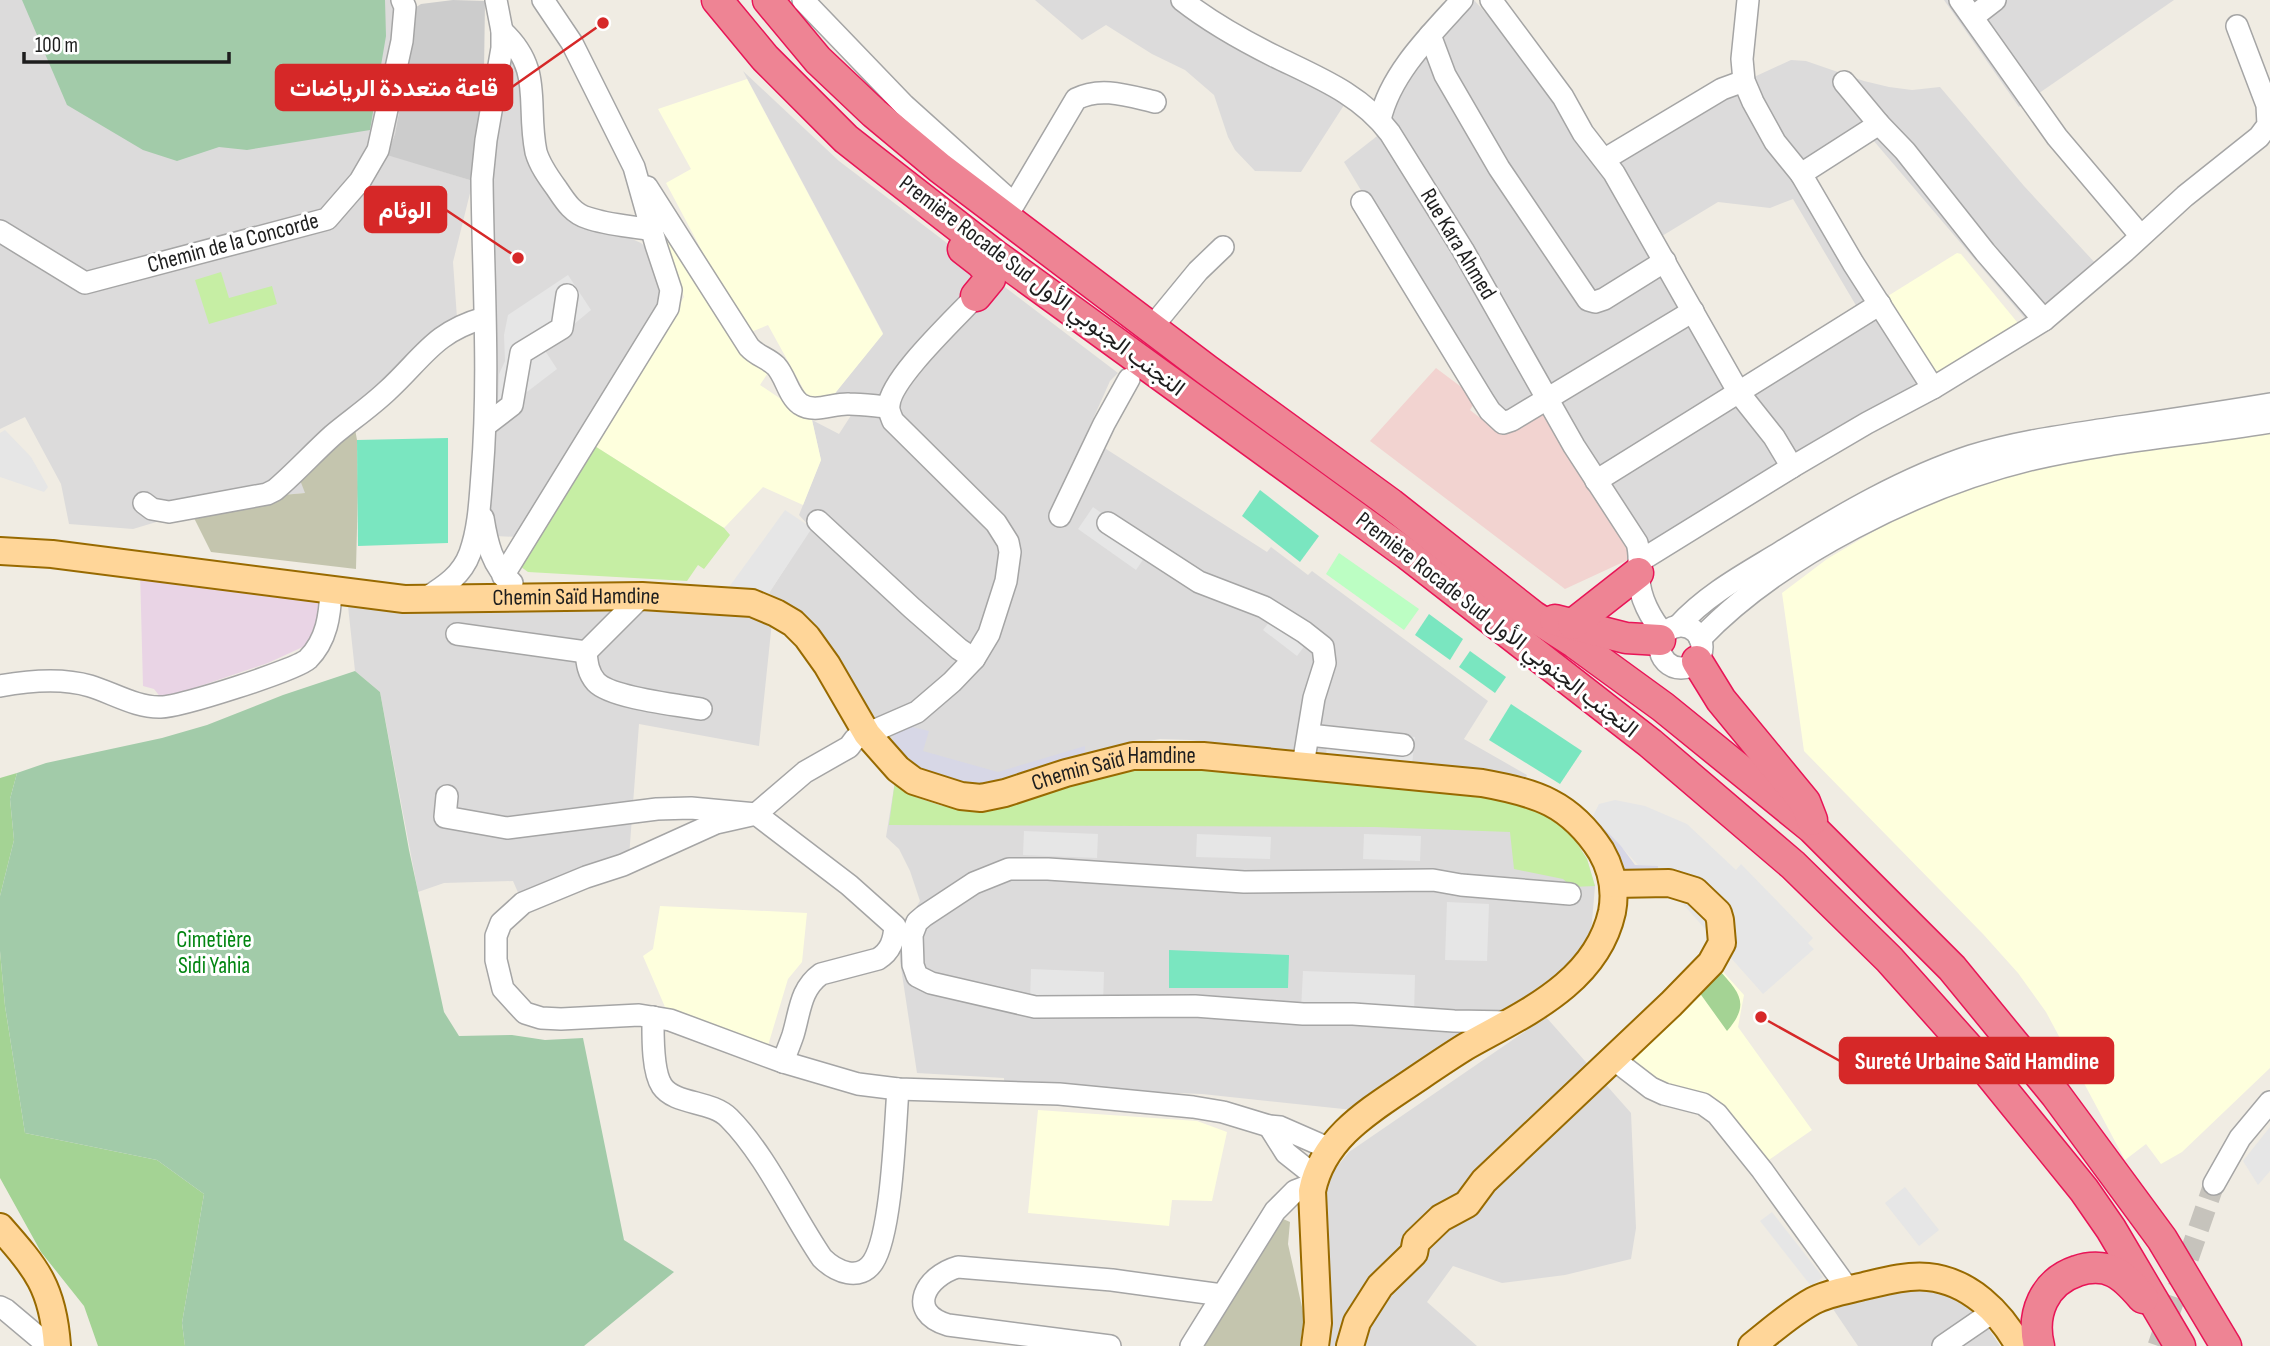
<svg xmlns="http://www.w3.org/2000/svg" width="2270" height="1346" font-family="'Sofia Sans Condensed',Vazirmatn,sans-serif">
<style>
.residential{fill:#dcdbdb;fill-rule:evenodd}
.commercial{fill:#f2d3d0}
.industrial{fill:#e9d4e5}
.education{fill:#feffdd}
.religious{fill:#ccc}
.construction{fill:#c4c5ae}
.grass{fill:#c6eea4}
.forest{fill:#a4d394}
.cemetery{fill:#a2cba9}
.park{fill:#bcfec3}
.pitch{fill:#7ae6c0}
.parking{fill:#e6e6e6}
.plaza{fill:#d7d7e6}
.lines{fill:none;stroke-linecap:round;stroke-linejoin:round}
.minor-tunnel{stroke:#c6c3bc;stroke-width:21;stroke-dasharray:21 10;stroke-linecap:butt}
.minor-casing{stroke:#a5a5a5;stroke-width:24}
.major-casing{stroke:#986a00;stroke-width:30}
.highway-casing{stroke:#e81557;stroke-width:33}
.minor{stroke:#fff;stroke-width:21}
.major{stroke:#ffd699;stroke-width:26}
.highway{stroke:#ee8494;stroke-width:30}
.labels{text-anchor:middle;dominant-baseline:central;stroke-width:6;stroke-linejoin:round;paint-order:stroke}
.street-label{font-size:23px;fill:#1e1e1e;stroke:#fff}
.park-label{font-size:23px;fill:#028511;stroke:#fff}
.leader{fill:none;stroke:#d62828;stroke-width:2.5}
.callout-dot{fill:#d62828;stroke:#fff;stroke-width:2.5}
.callout{fill:#d62828;stroke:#d62828;stroke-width:2.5}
.callout-label{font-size:24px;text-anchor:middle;font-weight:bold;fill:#fff}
</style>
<rect width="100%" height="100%" fill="#f0ece3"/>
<g class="residential">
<polygon points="0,0 410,0 411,47 395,134 387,154 473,181 453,262 457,318 366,406 305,493 260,497 213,505 133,529 69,524 61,484 25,417 0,429"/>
<polygon points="1035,0 1171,0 1346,102 1301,172 1255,171 1235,150 1228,137 1214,95 1185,70 1152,54 1106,25 1082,40"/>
<path d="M1454 0H1474L1533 66 1600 168 1754 77 1791 60 1806 61 1864 81 1889 87 1912 90 1940 87 2024 186 2097 265 2028 322 1873 140 1805 181 1931 386 1645 551 1604 481 1506 432 1344 162 1381 133 1379 126ZM1793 199 1867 324 1740 399 1658 260 1672 252 1662 236 1718 202 1770 208Z"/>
<polygon points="1944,0 2174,0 2019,107"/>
<polygon points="502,48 520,69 561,211 569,220 578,225 623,235 641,243 650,251 668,294 517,537 495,536 489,525 483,298"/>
<polygon points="743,71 839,161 1118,373 1110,381 1051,513 1103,447 1267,552 1271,547 1308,575 1312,571 1488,701 1464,739 1527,775 1524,782 1190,740 1160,739 1085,753 990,789 889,751 805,623 769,593 811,528 799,515 821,460 812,420 839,434 859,403 832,397 883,333"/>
<polygon points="675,597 772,622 759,746 639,724 629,857 520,897 513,881 444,883 418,892 380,692 355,671 348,606 603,602"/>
<polygon points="895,781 915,797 942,806 1558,824 1573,837 1587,859 1595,886 1591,933 1584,950 1553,981 1353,1110 1202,1094 1004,1086 1004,1078 917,1073 900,961 899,936 920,901 910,871 899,849 886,837"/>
<polygon points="1546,1017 1631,1113 1636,1228 1631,1259 1565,1275 1502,1283 1453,1266 1427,1302 1477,1346 1322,1346 1322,1185 1349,1152"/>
<polygon points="1928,1287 1949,1291 1977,1312 1931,1346 1858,1346 1833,1309 1876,1292"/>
<polygon points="1988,1328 2000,1346 1963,1346"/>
</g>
<polygon class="commercial" points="1436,368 1472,395 1473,405 1470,410 1502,435 1543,407 1632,558 1565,589 1370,441"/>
<polygon class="industrial" points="140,570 321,596 324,613 307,645 268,663 162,699 154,689 143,686"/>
<g class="education">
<polygon points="747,79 883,334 832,397 811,403 768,325 746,334 666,183 691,169 658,109"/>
<polygon points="650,206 771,368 760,385 812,420 821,460 803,505 763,487 724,528 590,443 684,297"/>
<polygon points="1957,253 1961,254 2022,328 1931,386 1875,304"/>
<polygon points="2270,426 2270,1068 2182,1152 2161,1164 2146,1144 2125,1160 2046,1012 2018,973 1983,934 1804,751 1782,593 1827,559 1925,501 2040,464"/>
<polygon points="660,906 807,913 802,962 788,979 767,1049 694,1024 665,1007 643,956 653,949"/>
<polygon points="1716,964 1744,995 1738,1027 1812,1130 1763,1164 1671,1090 1621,1056"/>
<polygon points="1038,1110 1197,1121 1227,1132 1212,1201 1172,1200 1169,1226 1028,1213"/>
</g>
<polygon class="religious" points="453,0 485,1 484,71 473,181 387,155 395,134 411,47 410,11 421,4"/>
<g class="construction">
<polygon points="353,418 357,440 358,488 356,569 211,552 191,512 260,497 305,493 297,472"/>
<polygon points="1281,1218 1290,1222 1288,1244 1304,1316 1300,1346 1201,1346"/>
</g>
<g class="grass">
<polygon points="221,272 229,298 272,286 277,304 209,324 195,280"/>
<polygon points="590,443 724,528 730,535 704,569 698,565 687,581 528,572 517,564"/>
<polygon points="1175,764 1434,791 1526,804 1558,824 1573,837 1587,859 1595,886 1572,887 1563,879 1514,869 1510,832 1375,827 889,825 895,781 915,797 942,806 973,808 1112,770"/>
</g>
<g class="forest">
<polygon points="17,773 10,799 14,840 0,896 0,778"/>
<polygon points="0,951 5,1006 25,1133 157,1160 204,1194 182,1323 185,1346 98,1346 84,1306 41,1252 0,1178"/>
<path d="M1719 970C1739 992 1751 1004 1727 1031L1699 992Z"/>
</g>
<g class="cemetery">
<polygon points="22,0 385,0 386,36 370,130 247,150 219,147 177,161 143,150 67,105"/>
<polygon points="355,671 380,692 409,850 444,1012 459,1036 512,1035 545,1040 583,1038 624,1240 674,1272 584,1346 185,1346 182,1323 204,1194 157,1160 25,1133 5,1006 0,951 0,896 14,840 10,799 17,773 46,763 162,738 207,725 283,695"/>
</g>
<polygon class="park" points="1339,553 1419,609 1404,630 1326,574"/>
<g class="pitch">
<polygon points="448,438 448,543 358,546 357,440"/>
<polygon points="1260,490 1319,536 1300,562 1242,516"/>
<polygon points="1429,614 1463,639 1450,660 1415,635"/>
<polygon points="1470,651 1506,677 1495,693 1459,667"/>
<polygon points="1511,704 1582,751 1560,784 1489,740"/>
<polygon points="1169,950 1289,955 1288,988 1169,988"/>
</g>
<g class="parking">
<polygon points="568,275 591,310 544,349 557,369 519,398 489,410 498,402 499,374 505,361 504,335 508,315"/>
<polygon points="5,430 31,457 48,487 44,492 0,477 0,433"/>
<polygon points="1093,507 1151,548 1136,570 1078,529"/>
<polygon points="785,510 812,528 769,593 764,600 749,596 729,587"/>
<polygon points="1278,611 1312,636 1297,656 1263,630"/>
<polygon points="1328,730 1415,737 1412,765 1326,757"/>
<polygon points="1615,800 1645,806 1687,824 1736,870 1741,864 1813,938 1808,943 1814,949 1763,994 1650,867 1639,866 1593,816 1599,804"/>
<polygon points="1024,831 1098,834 1097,858 1023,855"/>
<polygon points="1197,834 1271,837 1270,859 1196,857"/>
<polygon points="1364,834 1421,836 1420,861 1363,859"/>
<polygon points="1447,902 1489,904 1487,961 1445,960"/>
<polygon points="1031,969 1104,972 1103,1004 1030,1001"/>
<polygon points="1303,971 1415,975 1414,1014 1301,1010"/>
<polygon points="2270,1127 2270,1171 2258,1185 2243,1161"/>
<polygon points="1905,1187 1939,1230 1919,1246 1885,1203"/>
<polygon points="1772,1212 1823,1277 1811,1286 1760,1221"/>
</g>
<g class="plaza">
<polygon points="904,725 929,731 923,751 998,772 1085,746 1085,753 990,789 928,778 889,751 896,728"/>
<polygon points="1579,813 1593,817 1621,846 1635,865 1658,866 1657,880 1624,872 1606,852"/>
</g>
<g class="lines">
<polyline class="minor-tunnel" points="2158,1346 2214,1184"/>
<defs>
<g id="minor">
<path d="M803 0 904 105 1014 204 1076 99C1101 86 1129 96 1155 102"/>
<path d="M1182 0C1210 22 1242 40 1274 56 1317 77 1361 94 1390 133L1463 250 1574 446 1637 543C1641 556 1638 564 1639 577 1639 597 1651 619 1664 634"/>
<polyline points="1491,0 1563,97 1583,133 1614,173 1739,393 1774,437 1792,467"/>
<polyline points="1748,0 1742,59 1744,81 1753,102 1775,142 1801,174 1853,263 1933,388"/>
<polyline points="1960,0 2057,137 2140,235"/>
<polyline points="1973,17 1995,0"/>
<path d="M502 31C544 70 526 103 536 152 540 166 549 178 557 189 565 201 573 214 588 218 608 225 631 226 652 230"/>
<polyline points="1430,35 1445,75 1499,168 1588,300 1595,302 1604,299 1665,261"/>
<polyline points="1844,82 1879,124 1905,151 1985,252 2044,320"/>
<path d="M1380 120C1390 74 1431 34 1462 0"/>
<polyline points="1605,159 1722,89 1744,81"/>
<polyline points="1801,174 1879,124"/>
<path d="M647 187 749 347C757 356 768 358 776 366 786 377 788 395 800 404 815 414 833 403 849 404 862 404 875 406 888 407"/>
<polyline points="1362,202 1483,400 1490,411 1503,423 1512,420 1693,311"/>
<polyline points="0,231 85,283 327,219 360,181 378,150 402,41 405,7 402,0"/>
<path d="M976 296C956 318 891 378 889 405 888 410 891 416 893 421L996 523 1008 542 1010 552 1006 581 989 634 974 659 952 682 917 712 855 739 849 747 805 772 756 814 716 823 623 865 586 877 523 903 501 923 496 936V960L503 989 525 1013 541 1018 561 1019 639 1015 670 1020 783 1062 858 1084 898 1089 1059 1094 1193 1107 1223 1112 1269 1126 1280 1127 1328 1148"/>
<polyline points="1152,327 1198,271 1223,247"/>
<polyline points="486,425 512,405 521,353 562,328 567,295"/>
<polyline points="1596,481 1880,304"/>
<path d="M144 503 152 509 169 512 267 494 275 490C295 473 313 453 333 435 351 420 370 407 387 391 423 358 434 332 484 318"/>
<polyline points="1060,516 1104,424 1129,379"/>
<path d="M483 518C487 543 492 566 512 583"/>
<polyline points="818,521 912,608 959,649 974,659"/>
<polyline points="1108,523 1199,582 1264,607 1304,632 1323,647 1325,663 1314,698 1303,765"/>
<polyline points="1640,561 1792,467 1867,423 1933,388 2044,320 2125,251 2185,196 2259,137 2268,125 2267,105 2237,26"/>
<polyline points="503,576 668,308 671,290 656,245 634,167 572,43 543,0"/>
<path d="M642 596 586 652C587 663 588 673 596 682 611 698 678 705 701 709"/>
<path d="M426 598C445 586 462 575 470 553 479 528 480 500 482 474 490 376 483 277 482 179L486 140 502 48V31L496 0"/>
<circle cx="1681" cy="647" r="21"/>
<path d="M1678 626C1707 594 1745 574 1781 552 1841 515 1904 478 1971 456 2016 442 2061 436 2107 429 2161 421 2216 413 2270 404"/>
<polyline points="457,634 586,652"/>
<path d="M1700 639C1780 555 1921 486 2033 459 2111 441 2192 435 2270 422"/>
<path d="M0 686C27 681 63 678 90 686 113 693 137 708 161 707 180 707 296 670 308 659 327 640 330 615 331 590"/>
<polyline points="1309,735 1403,745"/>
<path d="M447 796 445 817 507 828 657 809 691 808 756 814 849 885 895 926C894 940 891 951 878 959L821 974C800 989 800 1012 793 1035 790 1044 786 1053 783 1062"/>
<path d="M653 1017C653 1035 652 1071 662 1086 675 1105 711 1100 729 1118 766 1155 792 1214 822 1258 836 1272 860 1282 873 1262 892 1233 895 1127 898 1089"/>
<polyline points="1511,1022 1454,1021 1353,1014 1303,1014 1195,1006 1035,1007 931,983 917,976 913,965 912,935 917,922 924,916 974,883 1009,869 1048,869 1244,882 1433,880 1461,885 1570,894"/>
<polyline points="1612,1058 1651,1088 1664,1094 1703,1104 1717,1114 1762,1170 1848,1289"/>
<polyline points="1269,1126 1286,1153 1315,1176"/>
<polyline points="2214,1184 2240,1138 2270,1102"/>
<polyline points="0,1307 6,1310 44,1342"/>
<path d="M1110 1346 948 1325C905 1312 926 1276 958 1267L1112 1280 1222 1295"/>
<polyline points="1191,1346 1275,1211 1295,1191 1313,1184"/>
<polyline points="1943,1346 1994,1311"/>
</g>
<g id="major">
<path id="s1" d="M0 551 52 554 404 599 642 596 752 603 776 613 793 623 807 637 827 665 867 734 898 769 914 781 961 796 981 798 1005 793 1066 773 1133 756H1203L1482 783C1537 793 1570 803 1601 851 1612 870 1616 891 1612 912 1596 984 1523 1014 1465 1047 1444 1060 1424 1074 1403 1088 1364 1114 1322 1141 1312 1191L1318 1323 1315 1346"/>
<path d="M0 1227C37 1269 53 1288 57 1346"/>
<polyline points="1350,1346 1357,1322 1380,1286 1414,1253 1416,1242 1441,1218 1467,1204 1484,1181 1671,1004 1711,963 1722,943 1720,920 1718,913 1695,891 1669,883 1614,884"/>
<path d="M1752 1346C1771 1331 1791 1313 1813 1301 1828 1293 1848 1290 1864 1286 1885 1281 1907 1275 1928 1277 1969 1281 2000 1312 2019 1346"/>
</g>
<g id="highway">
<polyline points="717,0 765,58 846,139 874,161 995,255 1407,554 1650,743 1793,865 1889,959 1972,1052 2015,1105 2084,1190 2111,1229 2180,1346"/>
<polyline points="768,0 818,60 874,113 940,168 1207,370 1391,504 1533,616 1575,643 1663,707 1812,828 1952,968 2056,1095 2162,1239 2226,1346"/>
<polyline points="963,249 981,263 989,272 990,279 976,296"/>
<polyline points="1555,620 1626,638 1660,640"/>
<polyline points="1573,624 1638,573"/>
<polyline points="1697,661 1721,700 1805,802 1812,820"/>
<path d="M2039 1346C2031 1314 2044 1282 2077 1271 2088 1267 2103 1266 2114 1272 2125 1277 2135 1289 2143 1298"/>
</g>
</defs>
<use href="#minor" class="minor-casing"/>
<use href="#major" class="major-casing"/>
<use href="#highway" class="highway-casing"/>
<use href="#minor" class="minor"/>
<use href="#major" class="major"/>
<use href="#highway" class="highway"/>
</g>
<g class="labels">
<g class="street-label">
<text transform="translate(233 243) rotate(-15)">Chemin de la Concorde</text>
<text transform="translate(1458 244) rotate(59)">Rue Kara Ahmed</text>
<text transform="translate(1042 286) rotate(37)">Première Rocade Sud التجنب الجنوبي الأول</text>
<text stroke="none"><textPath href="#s1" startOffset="579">Chemin Saïd Hamdine</textPath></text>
<text transform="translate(1497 625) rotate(38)">Première Rocade Sud التجنب الجنوبي الأول</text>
<text stroke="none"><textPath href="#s1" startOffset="1208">Chemin Saïd Hamdine</textPath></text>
</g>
<g class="park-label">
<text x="214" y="940">Cimetière<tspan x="214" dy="26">Sidi Yahia</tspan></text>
</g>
</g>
<path class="leader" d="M603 23L512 87M518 258L446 210M1761 1017L1840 1061"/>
<g class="callout-dot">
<circle cx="603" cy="23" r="7"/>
<circle cx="518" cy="258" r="7"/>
<circle cx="1761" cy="1017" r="7"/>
</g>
<g class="callout">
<rect x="276" y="65" width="236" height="45" rx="7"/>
<rect x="365" y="187" width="81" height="45" rx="7"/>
<rect x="1840" y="1038" width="273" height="45" rx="7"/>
</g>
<g class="callout-label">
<text x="394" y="96">قاعة متعددة الرياضات</text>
<text x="405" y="218">الوئام</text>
<text x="1977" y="1069">Sureté Urbaine Saïd Hamdine</text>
</g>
<path d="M24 52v10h205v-10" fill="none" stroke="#1e1e1e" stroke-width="3.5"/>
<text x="35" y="52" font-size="21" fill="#1e1e1e" stroke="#ffffff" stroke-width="5" paint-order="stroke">100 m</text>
</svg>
